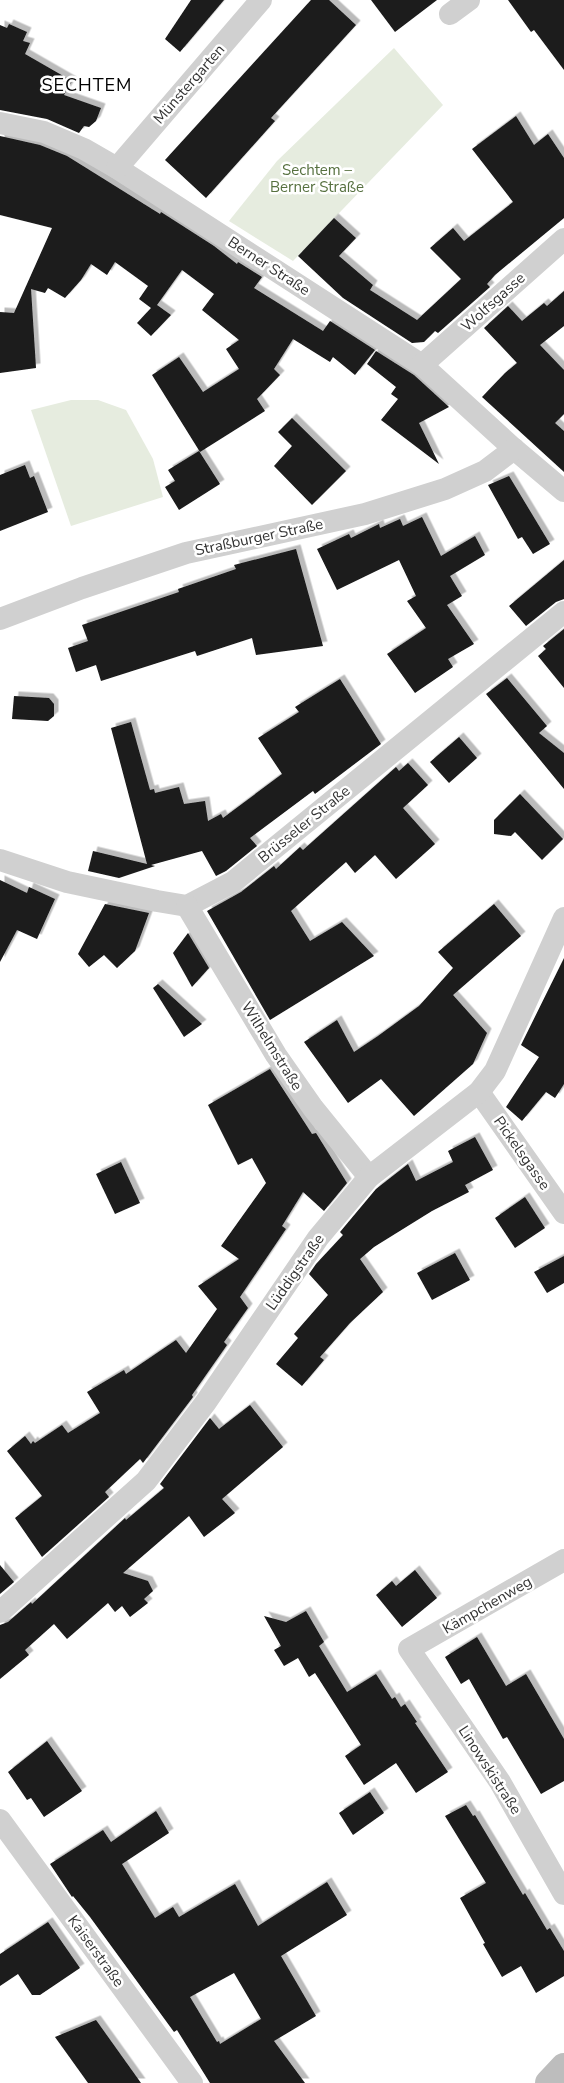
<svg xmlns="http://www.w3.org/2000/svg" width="564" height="2083" font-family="'Nunito Sans',sans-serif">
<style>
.green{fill:#e6ecdf}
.building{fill:#1a1a1a;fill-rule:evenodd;filter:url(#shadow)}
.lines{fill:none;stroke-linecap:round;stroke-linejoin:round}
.minor{stroke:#d0d0d0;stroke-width:22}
.secondary{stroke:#bdbdbd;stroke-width:28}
.labels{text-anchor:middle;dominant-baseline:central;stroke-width:5;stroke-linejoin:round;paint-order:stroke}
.street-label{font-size:15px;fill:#333;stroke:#fff}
.park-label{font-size:15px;fill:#56703f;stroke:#fff}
.quarter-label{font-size:18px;letter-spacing:1px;fill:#000;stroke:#fff}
</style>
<defs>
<filter id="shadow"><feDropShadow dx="4.5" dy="-4.5" stdDeviation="0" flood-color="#0004"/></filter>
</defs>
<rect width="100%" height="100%" fill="#fff"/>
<g class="green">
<polygon points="394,48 443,105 293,261 229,221 277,161"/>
<polygon points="71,400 98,400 126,410 153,459 163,497 71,526 31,410"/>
</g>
<g class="building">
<polygon points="191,0 224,0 180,52 165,39"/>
<polygon points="311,0 329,0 356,25 271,118 275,121 206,198 165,160"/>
<polygon points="371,0 437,0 395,32"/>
<polygon points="508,0 564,0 564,70 534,30 531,32"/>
<polygon points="9,24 27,32 23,41 30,43 25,54 72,81 64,95 101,108 96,121 89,127 84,126 79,133 47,119 0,110 0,25 7,28"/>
<polygon points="516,116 534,145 548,134 564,158 564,218 495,275 487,284 490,287 438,333 435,331 424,342 412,343 343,298 298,256 334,218 356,238 339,256 373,285 370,290 417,320 461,279 430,248 453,228 464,241 513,202 472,149"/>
<polygon points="0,136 40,145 67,156 160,214 161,212 214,246 237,264 238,262 262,277 254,288 323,331 330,321 375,350 355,375 333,357 330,362 293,339 274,369 280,375 257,399 265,411 200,452 152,375 179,357 203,392 239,369 226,349 239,340 202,310 214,294 182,270 157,305 171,315 151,336 137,323 151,308 139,299 148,286 115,262 107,275 91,264 81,280 65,298 48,288 45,293 31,289 36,368 0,373 0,312 14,313 52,228 0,215"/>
<polygon points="564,291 564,326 540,345 564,370 564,414 555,423 564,431 564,472 482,397 505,373 517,363 484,328 508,306 522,321 544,303 547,306"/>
<polygon points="376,351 414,375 449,407 419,423 439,464 381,420 398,399 391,394 396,387 367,364"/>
<polygon points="292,418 346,471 312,505 274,466 292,446 278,432"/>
<polygon points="199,451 220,484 179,510 165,487 175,481 168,470"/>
<polygon points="25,465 30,478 34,476 48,512 0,531 0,475"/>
<polygon points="509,476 550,544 533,554 522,537 518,539 488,485"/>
<polygon points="422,517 441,556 475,536 485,555 450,576 462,596 447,605 474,644 448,659 453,667 415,693 387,654 426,628 407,601 416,596 399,560 337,590 317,549 349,534 351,538 379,524 380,528 400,519 403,526"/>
<polygon points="296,549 323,646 256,655 252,638 197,656 195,651 101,681 96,665 76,672 68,648 88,641 82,625 179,592 178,589 236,569 234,565"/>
<polygon points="564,560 564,599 556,602 526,626 509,606"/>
<polygon points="564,629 564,688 538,656 546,649 543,646"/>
<polygon points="507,678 547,726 539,733 564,753 564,789 486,694"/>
<polygon points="340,679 381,744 315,794 313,791 250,838 257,846 226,871 216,876 202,851 151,865 155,866 119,878 88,871 93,851 147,864 111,728 131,722 150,790 154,789 155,793 179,787 184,804 205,801 208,821 221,814 223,818 282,774 258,738 299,712 295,707"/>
<polygon points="14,696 49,698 54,704 54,716 48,721 12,719"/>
<polygon points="459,737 477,758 449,783 430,762"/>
<polygon points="408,763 428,785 403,808 435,844 396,879 375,855 355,873 346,862 291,911 310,941 342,922 374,956 270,1020 207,911 241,892 274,866 276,869 300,847 303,850 396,767 399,771"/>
<polygon points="520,794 563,839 542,860 515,832 511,836 494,834 494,820"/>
<polygon points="0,880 27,893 29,887 55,899 37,939 17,930 0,962"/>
<polygon points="105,904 149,913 135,951 117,968 104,955 89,967 78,954"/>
<polygon points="494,904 521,936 453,995 487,1033 473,1064 414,1116 381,1079 348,1103 304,1042 337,1020 354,1052 378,1036 419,1006 453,968 438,952"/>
<polygon points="188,933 209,968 192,987 173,953"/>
<polygon points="564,958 564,1084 555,1098 546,1092 522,1121 506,1107 539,1057 521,1045"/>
<polygon points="158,984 202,1024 184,1037 153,988"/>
<polygon points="270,1069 312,1134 316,1133 347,1183 324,1211 303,1192 282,1226 286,1229 240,1297 248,1308 224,1342 227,1345 192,1395 193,1397 143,1463 140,1459 105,1492 109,1497 42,1557 15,1518 42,1496 7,1451 25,1436 31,1444 33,1441 35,1443 62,1425 68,1433 100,1413 87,1392 124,1370 126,1374 176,1340 186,1353 217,1309 198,1286 239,1259 221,1246 266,1183 252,1158 238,1165 208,1105"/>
<polygon points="475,1137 493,1170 465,1185 469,1192 432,1211 374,1247 360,1259 383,1292 350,1323 320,1357 324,1360 302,1386 276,1364 298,1338 294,1334 328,1295 309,1274 316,1264 343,1235 340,1232 376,1189 408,1164 416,1181 453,1162 448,1151"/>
<polygon points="121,1162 140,1203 115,1214 96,1174"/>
<polygon points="525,1197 545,1228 515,1248 495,1218"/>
<polygon points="455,1253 470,1280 432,1300 417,1273"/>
<polygon points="564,1256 564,1283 547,1293 534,1272"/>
<polygon points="250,1405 283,1447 222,1499 235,1513 204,1537 189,1516 123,1573 148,1581 153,1591 144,1599 148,1603 130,1617 122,1606 115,1612 108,1603 67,1639 54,1624 25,1650 29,1655 0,1679 0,1625 8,1622 31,1602 32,1604 125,1518 126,1520 164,1488 160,1484 210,1418 219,1429"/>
<polygon points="0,1565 14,1582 0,1594"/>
<polygon points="415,1570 437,1598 402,1627 376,1595 392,1581 396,1586"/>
<polygon points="306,1611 324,1642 319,1646 347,1692 376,1674 392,1699 395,1697 401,1707 405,1704 417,1722 415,1723 448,1772 416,1793 396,1763 364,1785 345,1756 361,1745 315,1673 309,1677 298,1658 284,1666 274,1650 281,1646 264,1616 286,1622"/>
<polygon points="477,1637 506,1686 526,1674 564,1739 564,1781 541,1794 507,1737 503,1739 469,1679 461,1684 445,1657"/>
<polygon points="47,1741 82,1791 44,1817 31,1798 27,1800 8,1772"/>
<polygon points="370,1792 384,1813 353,1835 339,1813"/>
<polygon points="466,1805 473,1816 475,1815 523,1895 525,1893 547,1930 550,1928 564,1951 564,1976 536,1993 521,1966 502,1977 483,1944 485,1943 460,1898 486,1883 445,1816"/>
<path d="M156 1811 169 1833 122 1864 155 1918 173 1907 179 1917 235 1884 258 1926 327 1882 347 1915 281 1956 316 2016 274 2041 305 2083H210L177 2030 174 2032 90 1917 73 1896 72 1897 50 1864 103 1830 111 1842ZM234 1973 261 2019 220 2044 219 2041 217 2042 190 1997Z"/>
<polygon points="48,1922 80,1968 40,1995 32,1995 18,1974 0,1986 0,1954"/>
<polygon points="96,2020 141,2083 88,2083 55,2037"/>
</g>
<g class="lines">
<g class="minor">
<polyline points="450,14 469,0"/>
<polyline points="0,123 44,132 84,149 117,168 422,365 514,449 564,491"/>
<polyline points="117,168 261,0"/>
<polyline points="422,365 564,239"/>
<polyline points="0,619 82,588 186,553 365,514 445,489 485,471 514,449"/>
<polyline points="0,860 67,882 157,901 187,906 233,882 564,612"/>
<polyline points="187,906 276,1055 313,1108 369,1177"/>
<polyline points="479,1092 564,1213"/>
<polyline points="564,1560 409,1649 500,1782 564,1894"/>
<polyline points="0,1612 146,1481 206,1402 318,1238 369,1177 479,1092 495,1071 564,918"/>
<polyline points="0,1820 192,2083"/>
</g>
<polyline class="secondary" points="549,2083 564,2067"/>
</g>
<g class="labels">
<g class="street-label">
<text transform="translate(189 84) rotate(-49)">Münstergarten</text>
<text transform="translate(269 266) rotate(33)">Berner Straße</text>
<text transform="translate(493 302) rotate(-42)">Wolfsgasse</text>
<text transform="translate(259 537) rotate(-12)">Straßburger Straße</text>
<text transform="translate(304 824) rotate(-39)">Brüsseler Straße</text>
<text transform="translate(272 1046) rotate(58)">Wilhelmstraße</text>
<text transform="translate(522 1153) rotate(55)">Pickelsgasse</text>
<text transform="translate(295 1272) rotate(-55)">Lüddigstraße</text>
<text transform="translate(487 1605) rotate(-30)">Kämpchenweg</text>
<text transform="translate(490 1770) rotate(57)">Linowskistraße</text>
<text transform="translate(96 1951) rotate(54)">Kaiserstraße</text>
</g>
<g class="park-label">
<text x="317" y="170">Sechtem –<tspan x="317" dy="17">Berner Straße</tspan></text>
</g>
<g class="quarter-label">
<text x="87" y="85">SECHTEM</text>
</g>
</g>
</svg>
